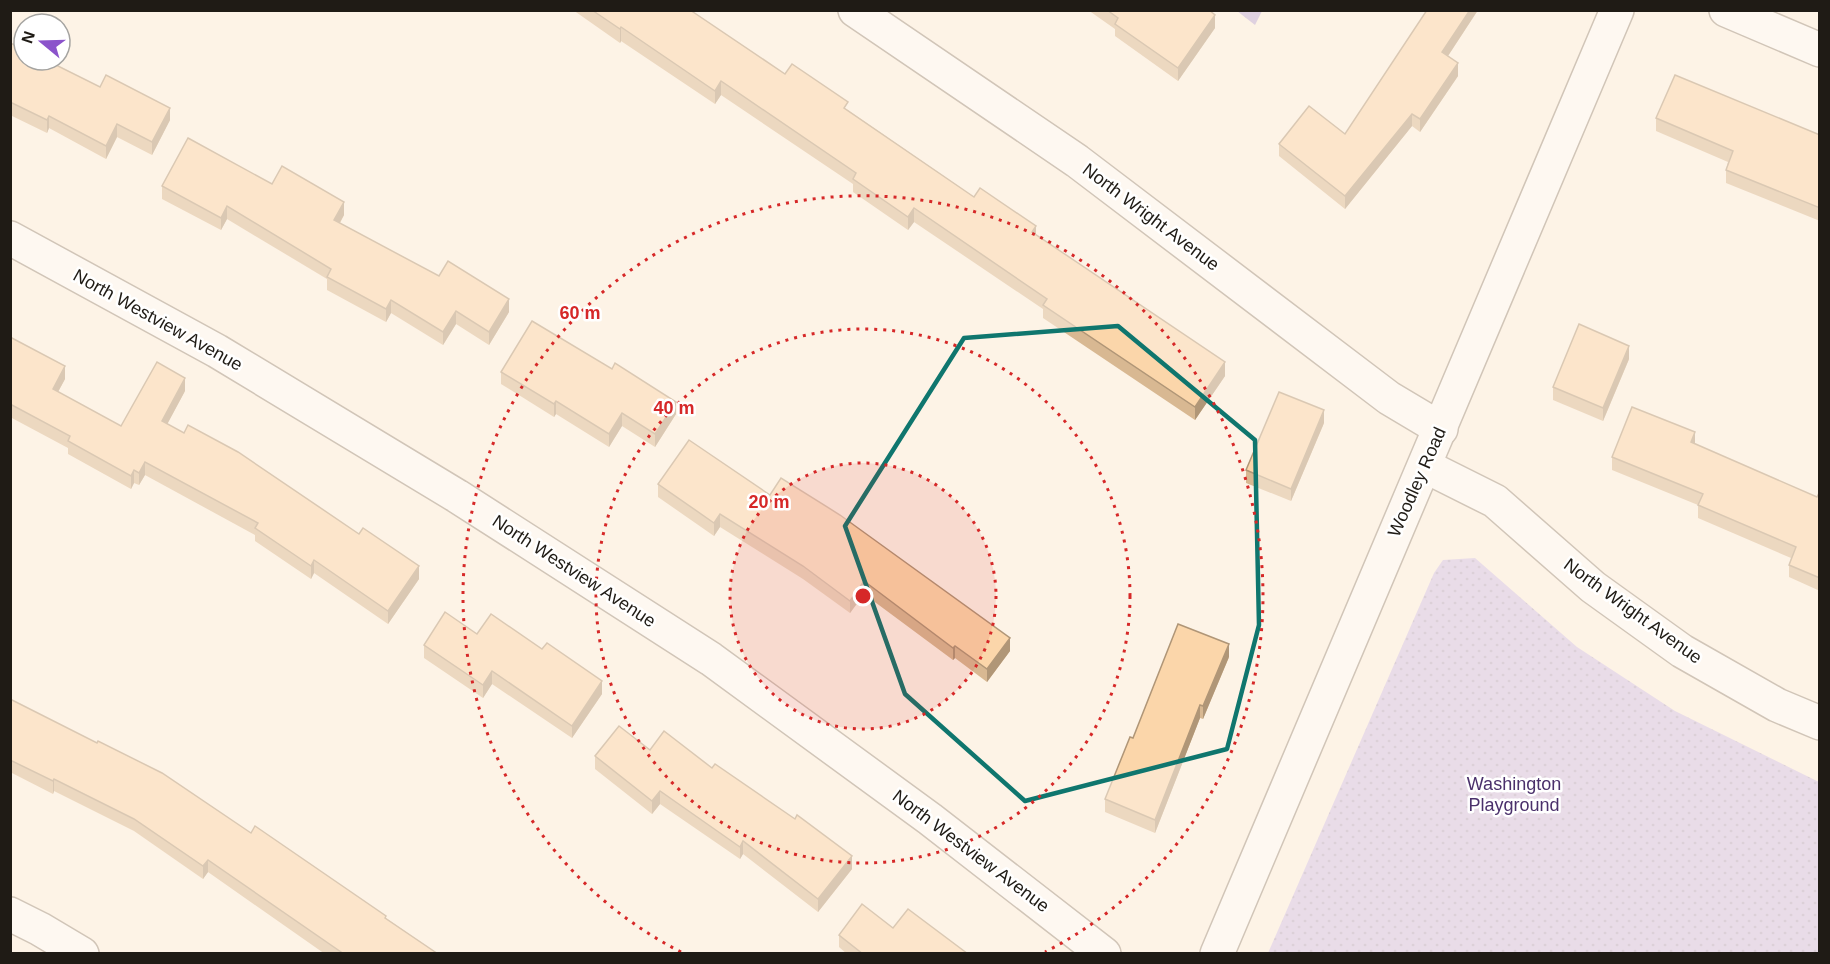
<svg xmlns="http://www.w3.org/2000/svg" width="1830" height="964" font-family="Arial,sans-serif">
<style>
.grass{fill:url(#grass-dots)}
.forest{fill:url(#forest-firs)}
.lines{fill:none;stroke-linecap:round;stroke-linejoin:round}
.street-casing{stroke:#9b8f81;stroke-width:36}
.street{stroke:#fff;stroke-width:33}
.wall{fill:#d8b892}
.shaded-wall{fill:#b09677}
.building{fill:#fbd6aa;stroke:#b09677;stroke-width:1.5}
.marked{fill:none;stroke:#0f766e;stroke-width:4.5;stroke-linejoin:round}
.ring{fill:none;stroke:#d62828;stroke-width:3;stroke-dasharray:3 6}
.labels{text-anchor:middle;dominant-baseline:central;stroke-width:5;stroke-linejoin:round;paint-order:stroke}
.street-label{font-size:18px;fill:#1f1b15;stroke:#fff}
.park-label{font-size:18px;fill:#4a306b;stroke:#fff}
.centre{fill:#d62828;stroke:#fff;stroke-width:3}
.ring-label{font-size:18px;text-anchor:middle;font-weight:bold;fill:#d62828;stroke:#fff;stroke-width:5;stroke-linejoin:round;paint-order:stroke}
</style>
<defs>
<pattern id="grass-dots" width="8" height="8" patternUnits="userSpaceOnUse" patternTransform="scale(1.5)"><rect width="8" height="8" fill="#d1c2ea"/><path d="M2 2h.1M6 6h.1" fill="none" stroke="#b3a6c8" stroke-width="1.8" stroke-linecap="round"/></pattern>
<pattern id="forest-firs" width="22" height="20" patternUnits="userSpaceOnUse" patternTransform="scale(1.5)"><rect width="22" height="20" fill="#bba8d9"/><path d="M5 1l3.5 6h-7zM16 11l3.5 6h-7z" fill="#a090b9"/></pattern>
</defs>
<rect width="100%" height="100%" fill="#fdf3e6"/>
<polygon class="grass" points="1475,558 1577,647 1675,711 1819,782 1819,953 1268,953 1434,573 1443,560"/>
<polygon class="forest" points="1237,11 1262,11 1255,25"/>
<g class="lines">
<defs>
<g id="street">
<polyline points="855,10 1077,161 1389,398 1441,429"/>
<polyline points="1726,10 1820,50"/>
<polyline points="10,238 217,351 457,496 711,659 930,819 1104,954"/>
<polyline points="1425,466 1495,501 1593,587 1682,651 1777,705 1820,723"/>
<polyline points="10,914 40,929 82,954"/>
<path d="M1217 954C1350 639 1484 325 1617 10"/>
</g>
</defs>
<use href="#street" class="street-casing"/>
<use href="#street" class="street"/>
</g>
<g class="wall">
<polygon points="573,10 690,10 785,74 848,110 974,197 1036,235 1225,376 1195,420 1043,318 1043,309 914,222 908,230 853,192 853,184 721,95 715,104 621,41 620,43"/>
<polygon points="1088,10 1209,10 1215,28 1178,81 1115,36 1115,29"/>
<polygon points="1423,10 1478,10 1448,56 1458,76 1420,132 1412,126 1345,209 1279,156 1279,144 1345,134 1426,12"/>
<polygon points="10,43 24,60 170,120 152,155 117,137 106,159 49,128 47,133 10,115"/>
<polygon points="1656,118 1820,135 1820,221 1726,183 1726,170 1728,162 1656,131"/>
<polygon points="272,184 344,215 340,223 439,276 509,312 489,345 456,324 443,345 391,313 386,322 327,290 327,279 227,219 221,230 162,199 162,186"/>
<polygon points="10,337 65,379 58,392 121,426 185,391 167,424 419,579 388,624 314,573 311,579 255,541 255,535 145,475 139,485 134,483 131,489 68,454 68,448 10,417"/>
<polygon points="1629,359 1603,421 1553,400 1553,387"/>
<polygon points="501,372 676,414 655,447 622,426 609,447 556,414 554,417 501,384"/>
<polygon points="1324,423 1291,501 1246,483 1246,470"/>
<polygon points="1695,444 1817,497 1820,491 1820,591 1789,577 1789,565 1791,558 1698,518 1698,505 1612,470 1612,457"/>
<polygon points="658,484 770,495 1010,651 987,682 955,658 953,660 864,594 850,613 803,579 720,527 714,536 658,497"/>
<polygon points="477,634 602,694 572,738 492,684 483,698 424,658 424,645"/>
<polygon points="1229,657 1203,719 1200,718 1155,833 1105,812 1105,799 1133,738"/>
<polygon points="10,699 251,833 386,918 438,954 325,954 208,872 203,879 134,831 54,791 53,794 10,772"/>
<polygon points="650,750 852,869 818,912 743,854 740,859 660,804 652,814 595,769 595,756"/>
<polygon points="893,928 968,954 847,954 839,947 839,935"/>
</g>
<g class="shaded-wall">
<polygon points="1470,10 1478,10 1442,65 1442,52"/>
<polygon points="1215,15 1215,28 1178,81 1178,68"/>
<polygon points="621,27 621,41 620,43 620,29"/>
<polygon points="1458,63 1458,76 1420,132 1420,119"/>
<polygon points="721,81 721,95 715,104 715,91"/>
<polygon points="170,108 170,120 152,155 152,142"/>
<polygon points="1412,114 1412,126 1345,209 1345,196"/>
<polygon points="49,116 49,128 47,133 47,120"/>
<polygon points="117,124 117,137 106,159 106,146"/>
<polygon points="344,202 344,215 334,233 334,220"/>
<polygon points="227,206 227,219 221,230 221,218"/>
<polygon points="914,208 914,222 908,230 908,217"/>
<polygon points="1036,226 1036,240 1032,232"/>
<polygon points="509,299 509,312 489,345 489,332"/>
<polygon points="391,300 391,313 386,322 386,309"/>
<polygon points="456,311 456,324 443,345 443,332"/>
<polygon points="1629,346 1629,359 1603,421 1603,408"/>
<polygon points="1225,362 1225,376 1195,420 1195,407"/>
<polygon points="65,366 65,379 53,401 53,389"/>
<polygon points="185,378 185,391 162,434 162,421"/>
<polygon points="556,401 556,414 554,417 554,404"/>
<polygon points="676,402 676,414 655,447 655,434"/>
<polygon points="1324,410 1324,423 1291,501 1291,489"/>
<polygon points="622,413 622,426 609,447 609,434"/>
<polygon points="1695,432 1695,445 1691,442"/>
<polygon points="145,462 145,475 139,485 139,473"/>
<polygon points="134,470 134,483 131,489 131,476"/>
<polygon points="720,514 720,527 714,536 714,523"/>
<polygon points="314,560 314,573 311,579 311,566"/>
<polygon points="419,566 419,579 388,624 388,611"/>
<polygon points="864,581 864,594 850,613 850,601"/>
<polygon points="1010,638 1010,651 987,682 987,669"/>
<polygon points="1229,644 1229,657 1203,719 1203,706"/>
<polygon points="955,646 955,658 953,660 953,648"/>
<polygon points="492,671 492,684 483,698 483,685"/>
<polygon points="602,681 602,694 572,738 572,726"/>
<polygon points="1200,705 1200,718 1155,833 1155,820"/>
<polygon points="54,779 54,791 53,794 53,781"/>
<polygon points="660,791 660,804 652,814 652,801"/>
<polygon points="743,841 743,854 740,859 740,847"/>
<polygon points="852,856 852,869 818,912 818,899"/>
<polygon points="208,860 208,872 203,879 203,866"/>
</g>
<g class="building">
<polygon points="592,10 690,10 785,74 792,64 848,102 844,108 974,197 980,188 1036,226 1032,232 1225,362 1195,407 1043,305 1047,299 914,208 908,217 853,179 856,173 721,81 715,91 621,27 620,29"/>
<polygon points="1107,10 1209,10 1215,15 1178,68 1115,24 1118,18"/>
<polygon points="1427,10 1470,10 1442,52 1458,63 1420,119 1412,114 1345,196 1279,144 1309,106 1345,134"/>
<polygon points="10,43 24,49 24,60 46,60 100,87 106,75 170,108 152,142 117,124 106,146 49,116 47,120 10,102"/>
<polygon points="1675,75 1820,135 1820,208 1726,170 1733,151 1656,118"/>
<polygon points="188,138 272,184 282,166 344,202 334,220 439,276 448,261 509,299 489,332 456,311 443,332 391,300 386,309 327,277 331,269 227,206 221,218 162,186"/>
<polygon points="532,321 612,369 615,363 676,402 655,434 622,413 609,434 556,401 554,404 501,372"/>
<polygon points="1579,324 1629,346 1603,408 1553,387"/>
<polygon points="10,337 65,366 53,389 121,426 157,362 185,378 162,421 184,433 188,425 238,452 359,534 363,528 419,566 388,611 314,560 311,566 255,528 258,523 145,462 139,473 134,470 131,476 68,441 70,436 10,404"/>
<polygon points="1279,392 1324,410 1291,489 1246,470"/>
<polygon points="1632,407 1695,432 1691,442 1817,497 1820,491 1820,578 1789,565 1796,547 1698,505 1703,494 1612,457"/>
<polygon points="689,440 770,495 781,478 840,515 1010,638 987,669 955,646 953,648 864,581 850,601 803,566 720,514 714,523 658,484"/>
<polygon points="445,612 477,634 491,614 542,649 547,643 602,681 572,726 492,671 483,685 424,645"/>
<polygon points="1178,624 1229,644 1203,706 1200,705 1155,820 1105,799 1130,737 1133,738"/>
<polygon points="10,699 97,743 98,741 162,773 251,833 255,826 386,916 385,918 438,954 344,954 208,860 203,866 134,819 54,779 53,781 10,760"/>
<polygon points="619,726 650,750 664,731 712,768 715,764 795,819 797,815 852,856 818,899 743,841 740,847 660,791 652,801 595,756"/>
<polygon points="862,904 893,928 908,909 968,954 863,954 839,935"/>
</g>
<path d="M0 0H1830V964H0ZM1118 326 1255 440 1259 625 1227 749 1025 801 905 694 845 526 964 338Z" fill="#fdf3e6" fill-opacity=".55" fill-rule="evenodd"/>
<path class="marked" d="M1118 326 1255 440 1259 625 1227 749 1025 801 905 694 845 526 964 338Z"/>
<circle cx="863" cy="596" r="133" fill="#d62828" fill-opacity=".12"/>
<g class="ring">
<circle cx="863" cy="596" r="133"/>
<circle cx="863" cy="596" r="267"/>
<path d="M681 952A400 400 0 1 1 1045 952"/>
</g>
<g class="labels">
<g class="street-label">
<text transform="translate(1151 217) rotate(37)">North Wright Avenue</text>
<text transform="translate(158 320) rotate(29)">North Westview Avenue</text>
<text transform="translate(1417 482) rotate(-66)">Woodley Road</text>
<text transform="translate(574 571) rotate(33)">North Westview Avenue</text>
<text transform="translate(1633 611) rotate(36)">North Wright Avenue</text>
<text transform="translate(971 851) rotate(37)">North Westview Avenue</text>
</g>
<g class="park-label">
<text x="1514" y="784">Washington<tspan x="1514" dy="21">Playground</tspan></text>
</g>
</g>
<circle cx="863" cy="596" r="9" class="centre"/>
<g class="ring-label">
<text x="580" y="319">60 m</text>
<text x="674" y="414">40 m</text>
<text x="769" y="508">20 m</text>
</g>
<rect width="1830" height="964" fill="none" stroke="#1f1b15" stroke-width="24"/>
<g transform="translate(42 42) rotate(289)"><circle r="28" fill="#ffffff" stroke="#a5a4a1" stroke-width="1.5"/>
<path d="M0-4.5L10 22L0 15L-10 22Z" fill="#8b53cb"/>
<text y="-9" font-size="16" font-weight="bold" text-anchor="middle" fill="#1f1b15">N</text>
</g>
</svg>
